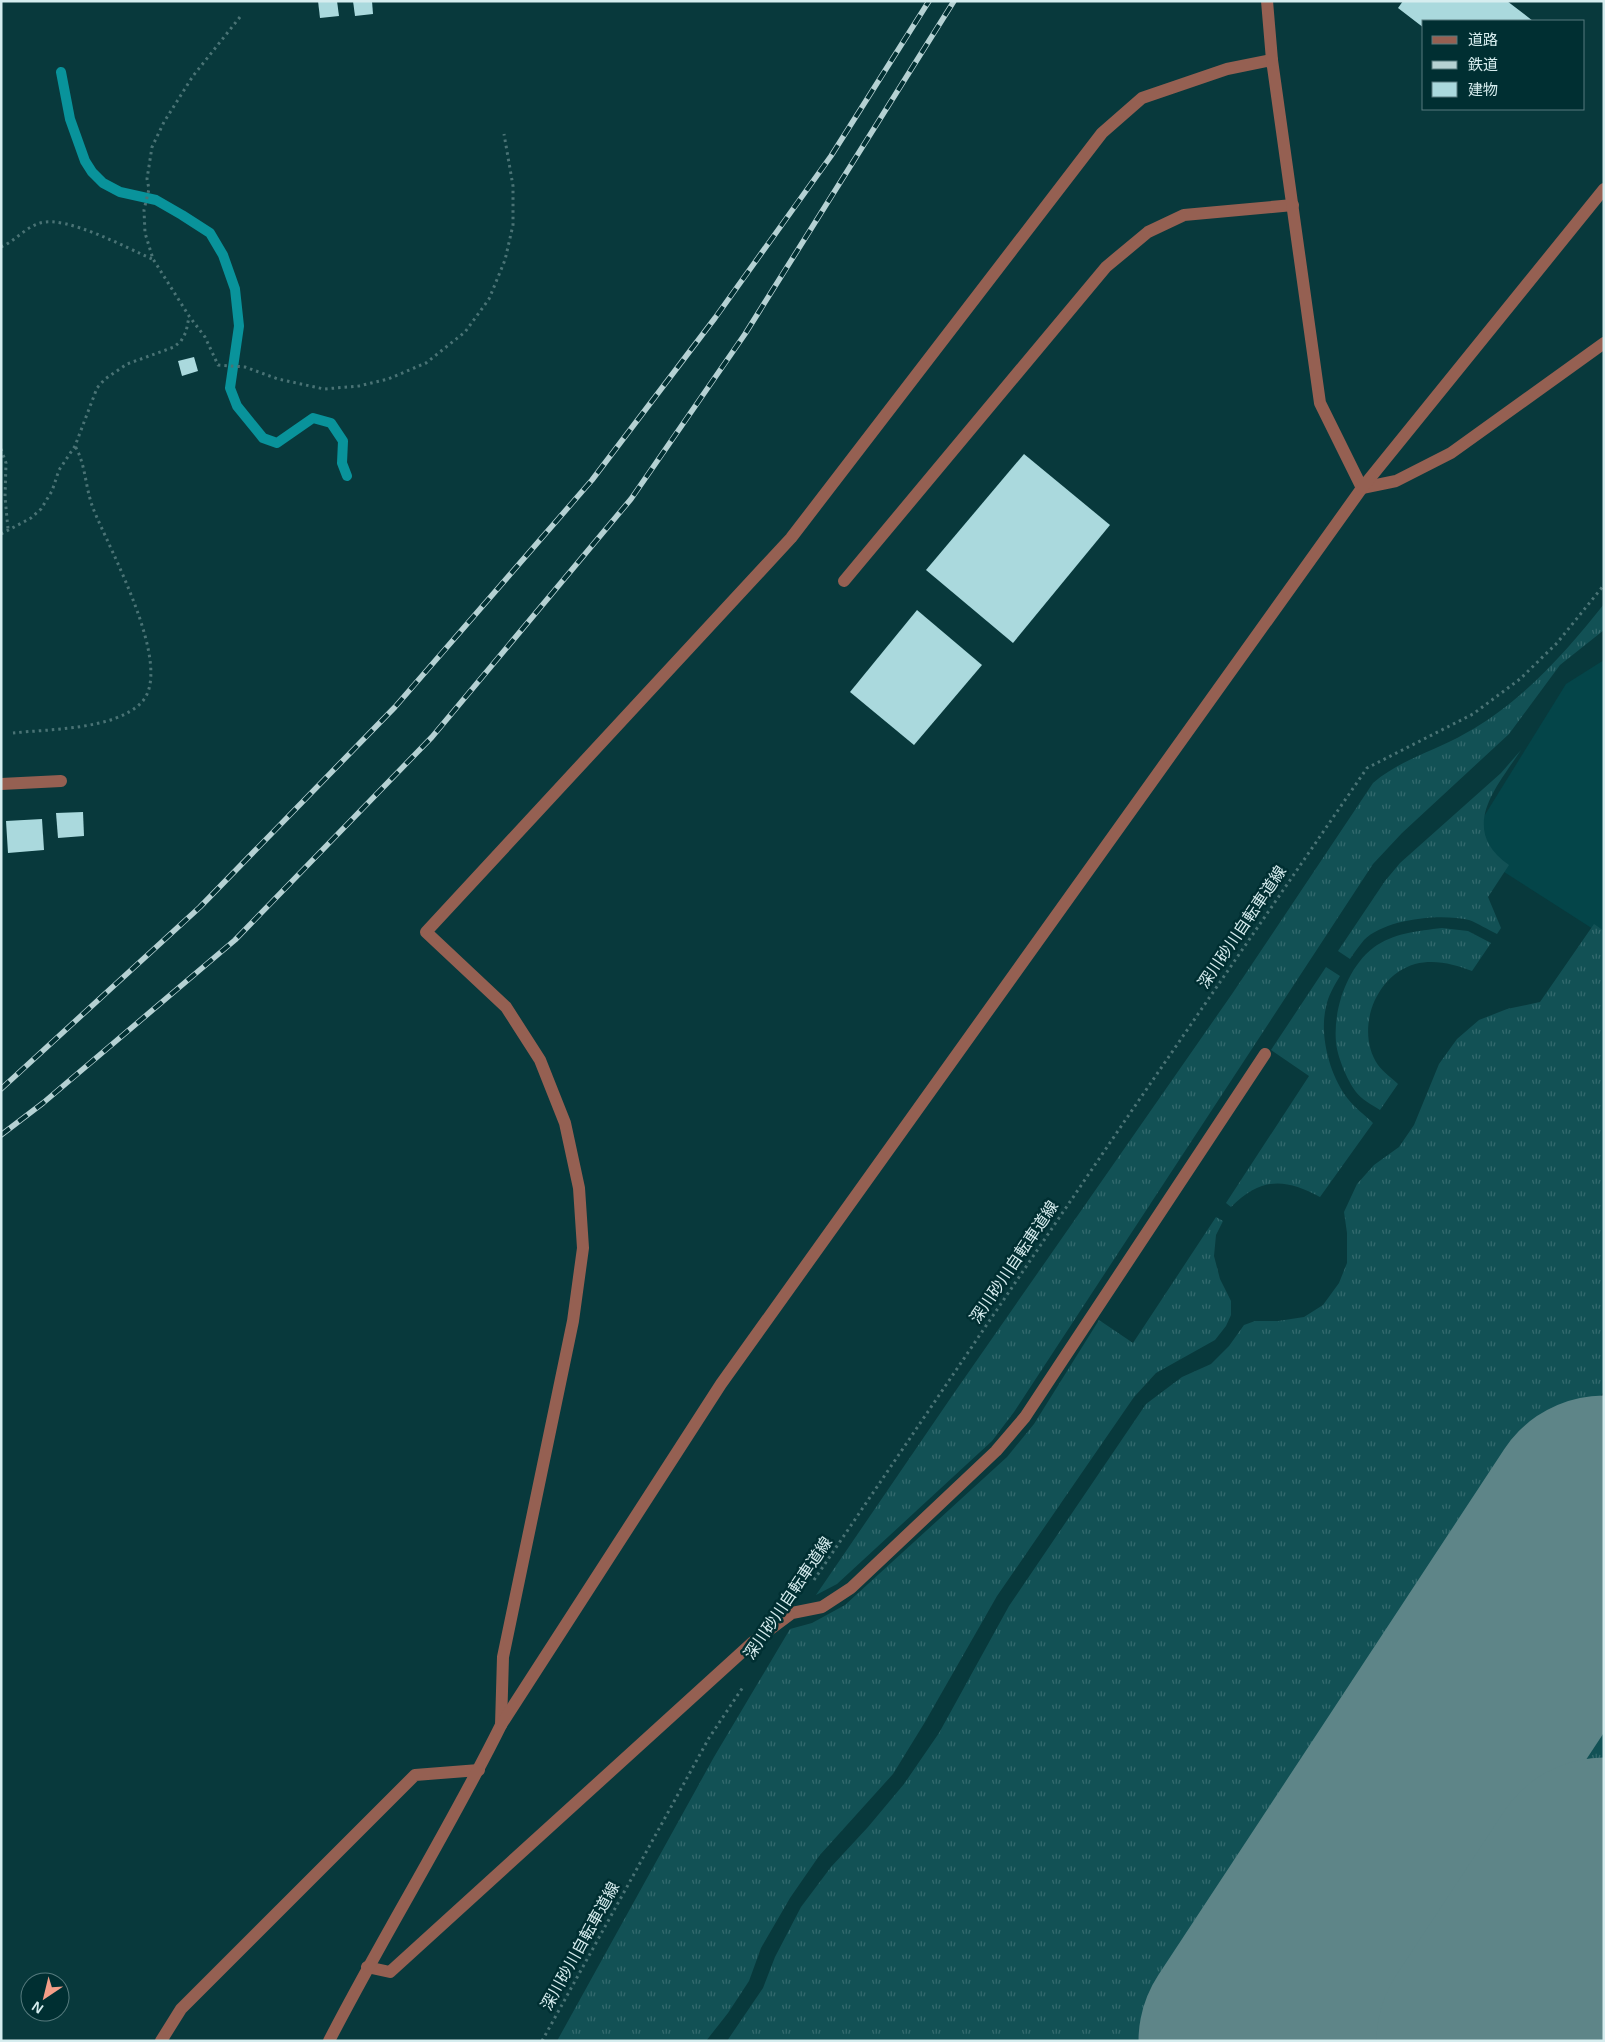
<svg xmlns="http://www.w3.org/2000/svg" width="1605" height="2042" font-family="Helvetica,'Noto Sans JP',sans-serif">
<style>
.built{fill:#044549}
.grass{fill:url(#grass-tufts)}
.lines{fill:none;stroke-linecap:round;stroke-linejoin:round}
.stream{stroke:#09939b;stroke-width:10}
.runway{stroke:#5e8588;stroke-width:239}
.building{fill:#aad9dd}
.path{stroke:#4a7375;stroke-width:3;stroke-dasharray:2.5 4;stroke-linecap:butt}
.lane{stroke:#956052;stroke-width:12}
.street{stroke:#956052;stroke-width:12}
.rail-casing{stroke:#b5d1d3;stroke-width:5.5}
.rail{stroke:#002f32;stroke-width:4;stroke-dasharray:11;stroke-linecap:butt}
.labels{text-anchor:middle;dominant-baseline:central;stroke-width:5;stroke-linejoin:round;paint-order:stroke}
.street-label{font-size:16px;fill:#d6edef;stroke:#002f32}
</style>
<defs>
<pattern id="grass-tufts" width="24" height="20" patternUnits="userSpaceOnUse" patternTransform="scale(1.25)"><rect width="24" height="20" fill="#125155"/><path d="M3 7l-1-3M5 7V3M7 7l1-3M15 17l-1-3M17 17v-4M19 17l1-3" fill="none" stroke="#346a6e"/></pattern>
</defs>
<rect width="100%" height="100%" fill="#08393c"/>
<polygon class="built" points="1604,660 1604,936 1465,847 1566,684"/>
<g class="grass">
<path d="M1604 604V630L1560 665 1509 734 1402 833 1373 864 1014 1412 992 1441 837 1584 816 1595 952 1396 1232 994 1373 783C1401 759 1435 751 1466 733 1522 702 1565 653 1604 604Z"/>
<path d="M1521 750C1496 788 1458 829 1509 865L1488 897 1501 928 1497 934C1488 930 1478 923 1469 920 1440 913 1385 919 1364 940 1359 946 1354 953 1350 959L1338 951 1385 881 1400 863 1501 773Z"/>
<polygon points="1594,924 1604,931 1604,1391 1176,2041 727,2041 763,1988 775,1957 801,1907 831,1867 868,1827 904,1784 939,1733 1009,1606 1146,1404 1182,1377 1211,1364 1229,1346 1244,1325 1255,1321 1278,1321 1304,1317 1323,1305 1339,1283 1347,1263 1347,1233 1344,1212 1357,1184 1374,1165 1399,1147 1414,1125 1439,1064 1457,1039 1479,1020 1507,1009 1540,1002"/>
<path d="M1442 928 1468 931 1491 943 1472 971C1454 964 1435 959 1415 964 1374 976 1355 1031 1378 1065 1383 1072 1392 1078 1398 1084L1380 1110C1372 1105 1361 1099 1356 1092 1347 1080 1337 1056 1336 1042 1333 1010 1347 968 1373 948 1393 933 1418 931 1442 928Z"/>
<path d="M1326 967 1340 976C1334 986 1328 996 1326 1007 1319 1036 1330 1076 1348 1099 1355 1108 1365 1115 1373 1123L1320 1197C1285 1178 1261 1177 1231 1207L1226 1203 1309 1076 1271 1050Z"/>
<polygon points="1216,1217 1223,1221 1216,1235 1214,1256 1220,1279 1231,1301 1231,1315 1226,1326 1215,1340 1156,1373 1134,1397 997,1596 925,1722 893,1774 819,1856 790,1898 761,1948 749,1981 728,2013 706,2041 557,2041 714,1757 790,1629 812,1623 845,1605 1007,1457 1034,1424 1099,1320 1133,1343"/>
<polygon points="1604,1597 1604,2041 1312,2041"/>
</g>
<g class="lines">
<polyline class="stream" points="61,72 70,119 85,161 92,172 103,183 120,192 156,200 182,215 210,233 223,255 235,289 239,326 230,388 237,406 263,438 277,443 313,418 331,423 343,441 342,463 347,476"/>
<g class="runway">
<polyline points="1258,2041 1604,1515"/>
<polyline points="1496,2041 1604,1877"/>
</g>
</g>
<g class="building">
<polygon points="318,1 337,1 339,16 320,18"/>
<polygon points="353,1 372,1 373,14 355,16"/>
<polygon points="1403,1 1507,1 1533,21 1424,21 1424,28 1398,8"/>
<polygon points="194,357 198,371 182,376 178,361"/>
<polygon points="1024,454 1110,525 1013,643 926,570"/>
<polygon points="917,610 982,665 914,745 850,692"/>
<polygon points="83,812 84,836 58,838 56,813"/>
<polygon points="42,819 44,850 8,853 6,821"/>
</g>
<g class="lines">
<g class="path">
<polyline points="240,17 193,76 164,122 152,147 147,179 149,189 144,210 145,233 153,259 189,316 205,337 218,365 245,367 278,379 324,389 359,386 388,379 426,363 465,332 489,299 505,260 513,225 513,186 504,134"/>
<path d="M1 247C15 241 26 227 40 223 66 215 127 248 152 259"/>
<polyline points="1,449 6,463 5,497 8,529"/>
<polyline points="1,534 31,518 41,509 52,491 59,470 75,446 97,388 105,379 127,364 174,347 181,341 186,332 189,317"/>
<path d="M13 733C49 729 114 730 141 703 176 668 108 547 93 508 85 487 86 465 75 446"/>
<polyline points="814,1580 1124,1122 1367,768 1473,714 1520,679 1557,643 1604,585"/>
<polyline points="542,2041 709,1738 743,1687"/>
</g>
<g class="lane">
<polyline points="1362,488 1396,481 1451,453 1604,343"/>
<polyline points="844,581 1106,267 1148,232 1184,215 1293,205"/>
<polyline points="501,1725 503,1657 573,1321 583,1248 579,1188 565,1123 540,1060 506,1007 426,932 791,538 1102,133 1142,98 1227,69 1272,60 1320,403 1362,488"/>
<polyline points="367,1967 390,1972 753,1642 792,1613 822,1607 851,1588 996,1451 1025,1417 1265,1054"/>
<polyline points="161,2041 181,2009 415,1775 479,1770"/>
<path d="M329 2041C384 1934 448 1832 501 1725L721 1384 1362 488 1604 189"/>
</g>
<g class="street">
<polyline points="1267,1 1272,60"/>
<polyline points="1,784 61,781"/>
</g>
<defs>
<g id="rail">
<polyline points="1,1089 200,907 395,707 592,480 715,318 831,156 929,1"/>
<polyline points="1,1135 43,1103 235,940 432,737 631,499 745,334 954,1"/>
</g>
</defs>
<use href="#rail" class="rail-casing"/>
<use href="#rail" class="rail"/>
</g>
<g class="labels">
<g class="street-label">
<text transform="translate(1242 927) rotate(-56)">深川砂川自転車道線</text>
<text transform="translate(1014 1262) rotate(-56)">深川砂川自転車道線</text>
<text transform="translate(788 1598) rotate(-56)">深川砂川自転車道線</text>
<text transform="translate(580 1946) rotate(-61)">深川砂川自転車道線</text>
</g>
</g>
<rect width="1605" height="2042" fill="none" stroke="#d6edef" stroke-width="5"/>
<rect x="1422" y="20" width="162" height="90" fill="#002f32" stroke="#567b7e"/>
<rect x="1432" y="36" width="25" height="8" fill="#956052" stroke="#567b7e"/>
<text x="1468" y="45" font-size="15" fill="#d6edef">道路</text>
<rect x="1432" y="61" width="25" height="8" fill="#b5d1d3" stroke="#567b7e"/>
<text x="1468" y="70" font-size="15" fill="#d6edef">鉄道</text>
<rect x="1432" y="82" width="25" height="15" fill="#aad9dd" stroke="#567b7e"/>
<text x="1468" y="95" font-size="15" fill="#d6edef">建物</text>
<g transform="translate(45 1997) rotate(215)"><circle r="24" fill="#002f32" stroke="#567b7e"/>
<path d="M0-4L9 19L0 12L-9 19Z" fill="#f49e88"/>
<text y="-8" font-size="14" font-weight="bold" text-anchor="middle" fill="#d6edef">N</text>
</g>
</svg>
